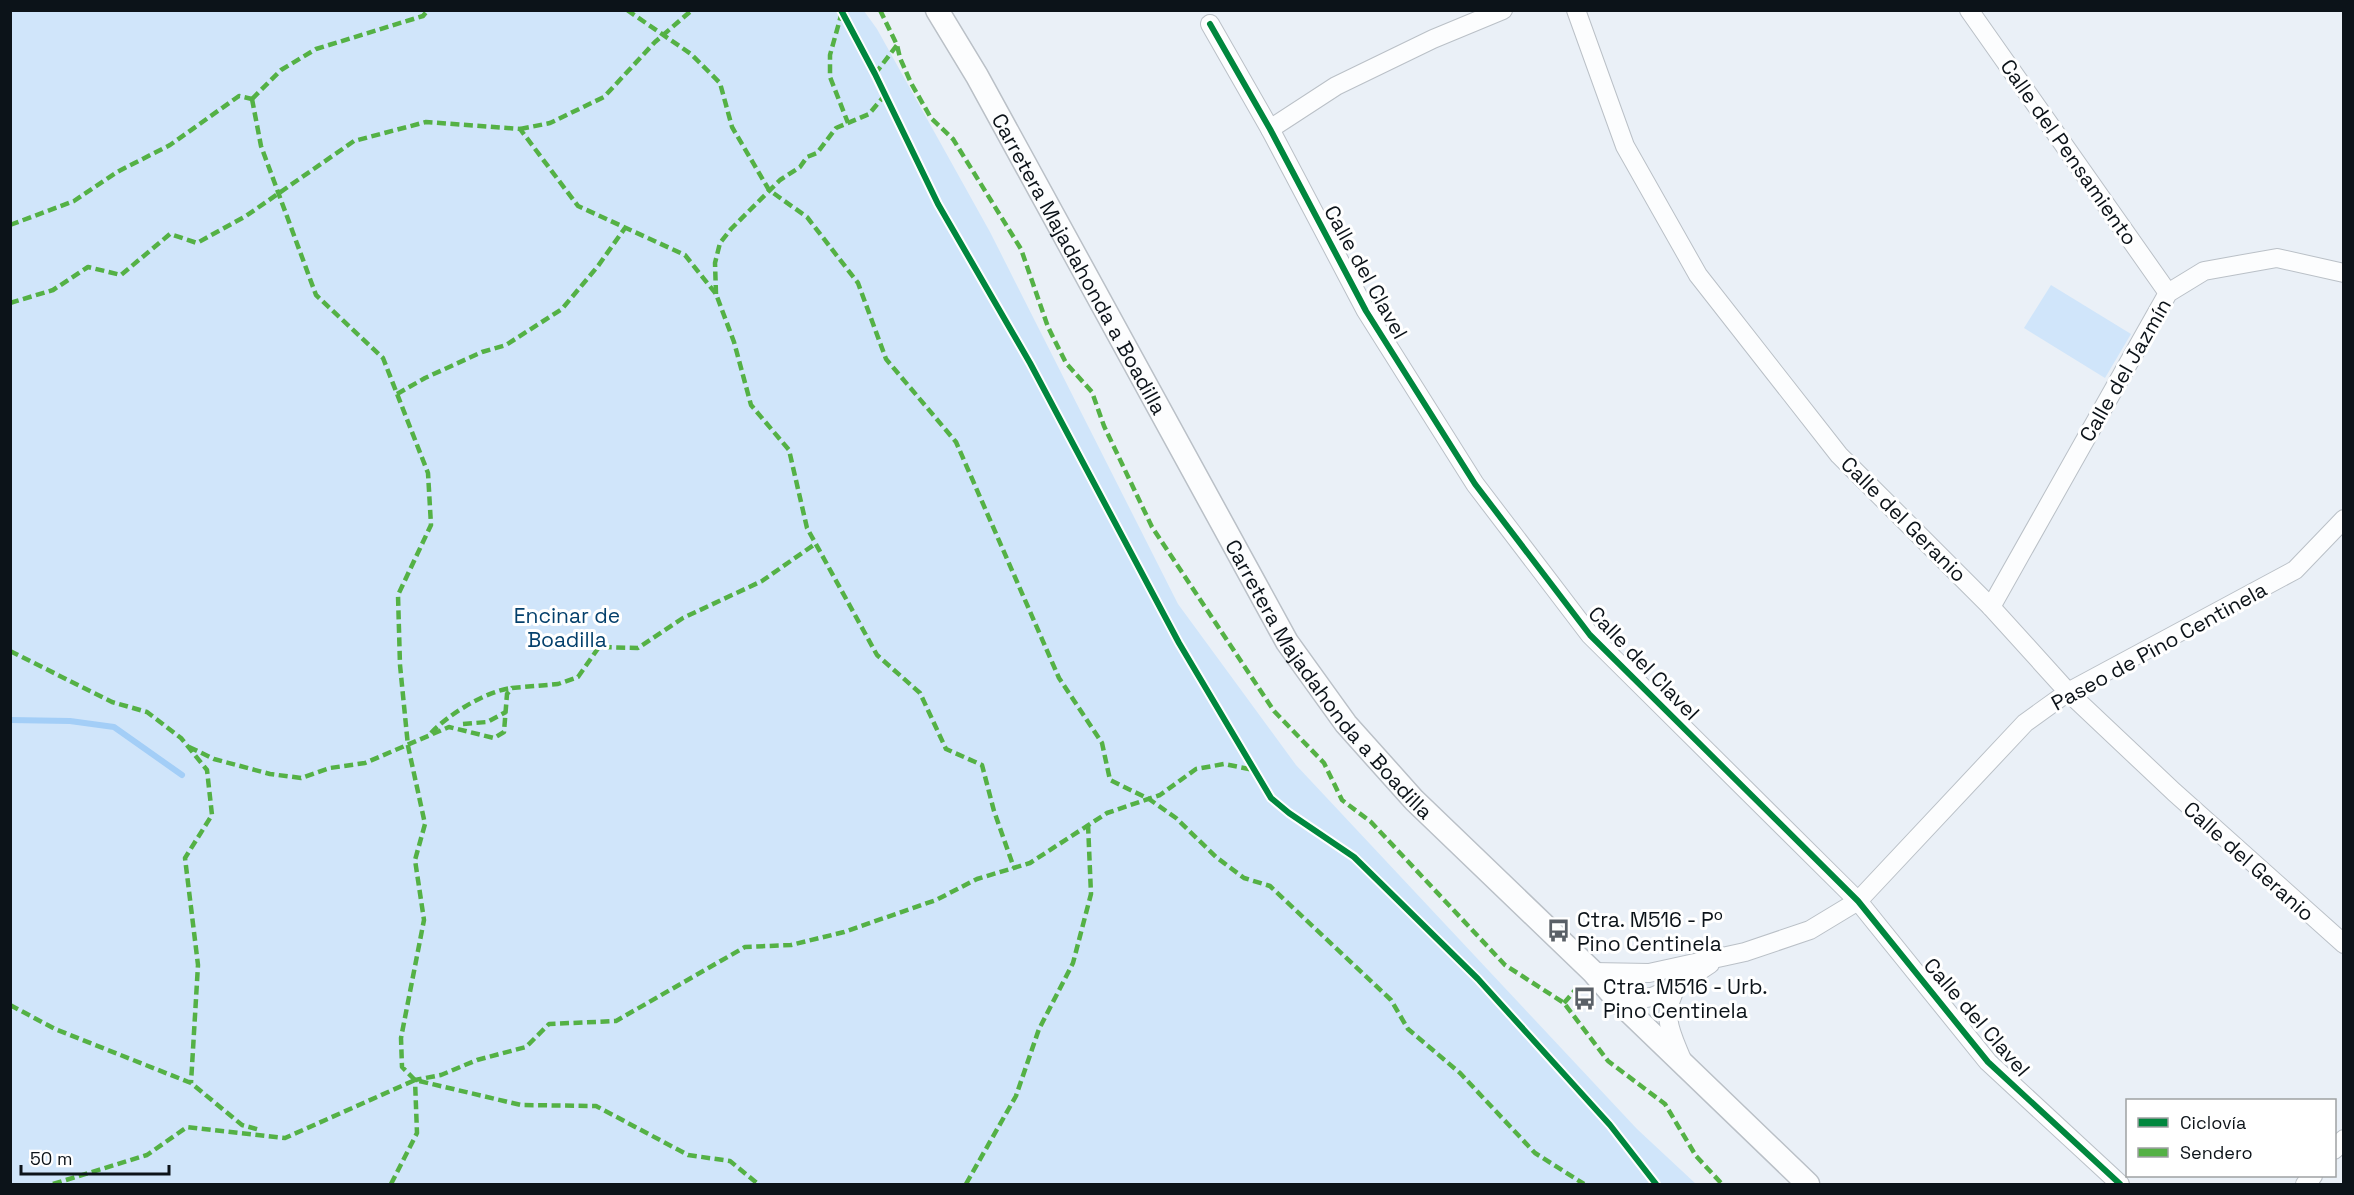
<svg xmlns="http://www.w3.org/2000/svg" width="2354" height="1195" font-family="'Space Grotesk',sans-serif">
<style>
.green{fill:#d0e5fa}
.lines{fill:none;stroke-linecap:round;stroke-linejoin:round}
.stream{stroke:#a3cef7;stroke-width:6}
.minor-casing{stroke:#bac0c7;stroke-width:20}
.tertiary-casing{stroke:#bac0c7;stroke-width:25}
.path{stroke:#cfd1d3;stroke-width:4;stroke-dasharray:1.5 4.5;stroke-linecap:butt}
.minor{stroke:#fcfdfe;stroke-width:18}
.tertiary{stroke:#fcfdfe;stroke-width:22}
.quiet{stroke:#54b145;stroke-width:4.5;stroke-dasharray:9 4.5;stroke-linecap:butt}
.cycleway-casing{stroke:#fff;stroke-width:10}
.cycleway{stroke:#00873e;stroke-width:6}
.labels{text-anchor:middle;dominant-baseline:central;stroke-width:6;stroke-linejoin:round;paint-order:stroke}
.street-label{font-size:21px;fill:#0c1319;stroke:#fff}
.park-label{font-size:21px;fill:#04406c;stroke:#fff}
.poi-label{font-size:21px;fill:#0c1319;stroke:#fff;text-anchor:start}
</style>
<rect width="100%" height="100%" fill="#eaf0f7"/>
<g class="green">
<polygon points="10,11 864,11 877,29 990,232 1178,604 1296,765 1637,1129 1696,1184 11,1184"/>
<polygon points="2051,285 2131,334 2105,378 2024,328"/>
</g>
<g class="lines">
<polyline class="stream" points="10,720 70,721 114,727 182,775"/>
<defs>
<g id="minor">
<polyline points="1576,10 1625,146 1698,275 1839,455 1991,607 2068,692 2174,792 2344,944"/>
<polyline points="1969,10 2168,293"/>
<polyline points="1210,24 1270,129 1366,311 1475,484 1590,635 1858,901 1988,1062 2120,1184"/>
<polyline points="1270,129 1336,86 1433,39 1503,10"/>
<polyline points="1991,607 2168,293 2204,271 2277,258 2344,273"/>
<polyline points="1593,972 1649,973 1745,952 1810,930 1858,901 2025,723 2068,692 2295,570 2344,519"/>
<path d="M1677 986C1660 1017 1671 1032 1683 1062"/>
<polyline points="1619,1002 1652,997 1677,986 1710,964"/>
<polyline points="2334,1150 2344,1139"/>
<polyline points="2305,1184 2313,1176"/>
</g>
<g id="tertiary">
<path id="s1" d="M937 10 977 76 1287 642 1346 724 1414 800 1593 972 1619 1002 1808 1184"/>
</g>
</defs>
<use href="#minor" class="minor-casing"/>
<use href="#tertiary" class="tertiary-casing"/>
<polyline class="path" points="841,10 875,74 938,204 1030,363 1179,643 1271,798 1289,813 1354,857 1478,979 1610,1125 1656,1184"/>
<use href="#minor" class="minor"/>
<use href="#tertiary" class="tertiary"/>
<g class="quiet">
<polyline points="627,10 691,54 720,83 732,127 769,190 807,217 858,283 886,359 956,442 1059,678 1102,743 1110,780 1149,799 1176,818 1216,857 1244,878 1270,886 1391,1000 1408,1029 1460,1073 1535,1153 1584,1184"/>
<polyline points="880,10 897,45 900,58 911,83 931,118 953,139 1021,249 1048,327 1066,363 1092,392 1104,426 1152,527 1274,711 1324,763 1342,800 1371,822 1505,965 1564,1003 1608,1061 1665,1104 1696,1156 1722,1184"/>
<polyline points="842,12 830,55 830,77 848,123"/>
<polyline points="875,74 897,45 897,42"/>
<polyline points="252,99 261,146 316,295 383,358 428,473 431,525 398,595 400,665 408,746 425,824 415,860 424,920 401,1038 402,1067 415,1080 521,1105 596,1106 688,1155 730,1161 758,1184"/>
<polyline points="252,99 281,70 316,49 423,16 428,10"/>
<polyline points="520,129 550,123 604,97 655,42 692,10"/>
<polyline points="10,225 74,201 117,172 170,145 239,96 252,99"/>
<polyline points="716,294 715,263 720,243 731,229 780,180 800,167 807,157 817,153 836,128 869,114 885,95"/>
<polyline points="10,303 53,290 88,267 121,275 170,234 197,243 246,216 354,141 426,122 520,129 578,206 685,255 716,294 734,342 751,405 789,450 807,528 877,655 920,693 946,749 982,765 994,811 1014,868"/>
<polyline points="397,394 425,378 482,352 506,345 562,309 598,266 625,228"/>
<polyline points="10,651 112,702 147,712 181,738 207,770 212,815 185,858 198,965 191,1083"/>
<polyline points="463,724 487,722 506,712"/>
<path d="M431 733C449 714 486 691 512 688"/>
<polyline points="189,747 214,759 270,774 301,778 330,768 365,763 449,727 494,738 504,732 507,694 512,688 558,684 578,677 599,647 638,648 683,618 762,581 815,544"/>
<polyline points="1564,1003 1576,989"/>
<polyline points="10,1005 55,1029 191,1083 242,1125 260,1130"/>
<polyline points="53,1184 147,1155 187,1127 285,1138 415,1080"/>
<polyline points="391,1184 417,1133 415,1080 441,1075 477,1060 526,1047 549,1024 616,1021 745,947 791,945 844,932 936,900 977,879 1030,863 1107,813 1160,795 1196,769 1224,764 1254,770"/>
<polyline points="966,1184 1016,1096 1039,1029 1073,963 1091,894 1088,824"/>
</g>
<defs>
<g id="cycleway">
<polyline points="841,10 875,74 938,204 1030,363 1179,643 1271,798 1289,813 1354,857 1478,979 1610,1125 1656,1184"/>
<polyline points="1210,24 1270,129 1366,311 1475,484 1590,635 1858,901 1988,1062 2120,1184"/>
</g>
</defs>
<use href="#cycleway" class="cycleway-casing"/>
<use href="#cycleway" class="cycleway"/>
</g>
<defs>
<symbol id="bus-bare" viewBox="-9 -9 18 18"><path d="M-5-6H5V4H4V6H2V4H-2V6H-4V4H-5ZM-3.5-4V0h7V-4ZM-3.5 1.2v1.5H-2V1.2ZM2 1.2v1.5H3.5V1.2Z" fill="#5a6067" stroke="#fff" stroke-width="2.5" paint-order="stroke"/></symbol>
</defs>
<g fill-rule="evenodd">
<use href="#bus-bare" x="1542" y="914" width="33" height="33"/>
<use href="#bus-bare" x="1568" y="982" width="33" height="33"/>
</g>
<g class="labels">
<g class="street-label">
<text transform="translate(2069 152) rotate(55)">Calle del Pensamiento</text>
<text stroke="none"><textPath href="#s1" startOffset="291">Carretera Majadahonda a Boadilla</textPath></text>
<text transform="translate(1366 272) rotate(61)">Calle del Clavel</text>
<text transform="translate(2125 370) rotate(-60)">Calle del Jazmín</text>
<text transform="translate(1904 519) rotate(45)">Calle del Geranio</text>
<text transform="translate(2159 646) rotate(-29)">Paseo de Pino Centinela</text>
<text transform="translate(1644 663) rotate(46)">Calle del Clavel</text>
<text stroke="none"><textPath href="#s1" startOffset="777">Carretera Majadahonda a Boadilla</textPath></text>
<text transform="translate(2249 861) rotate(42)">Calle del Geranio</text>
<text transform="translate(1977 1017) rotate(49)">Calle del Clavel</text>
</g>
<g class="park-label">
<text x="567" y="615">Encinar de<tspan x="567" dy="24">Boadilla</tspan></text>
</g>
<g class="poi-label">
<text x="1577" y="919">Ctra. M516 - Pº<tspan x="1577" dy="24">Pino Centinela</tspan></text>
<text x="1603" y="986">Ctra. M516 - Urb.<tspan x="1603" dy="24">Pino Centinela</tspan></text>
</g>
</g>
<rect width="2354" height="1195" fill="none" stroke="#0c1319" stroke-width="24"/>
<rect x="2126" y="1099" width="210" height="78" fill="#ffffff" stroke="#9ea1a3" stroke-width="1.5"/>
<rect x="2138" y="1118" width="30" height="9" fill="#00873e" stroke="#9ea1a3" stroke-width="1.5"/>
<text x="2180" y="1129" font-size="18" fill="#0c1319">Ciclovía</text>
<rect x="2138" y="1148" width="30" height="9" fill="#54b145" stroke="#9ea1a3" stroke-width="1.5"/>
<text x="2180" y="1159" font-size="18" fill="#0c1319">Sendero</text>
<path d="M21 1165v9h148v-9" fill="none" stroke="#0c1319" stroke-width="3"/>
<text x="30" y="1165" font-size="18" fill="#0c1319" stroke="#ffffff" stroke-width="4.5" paint-order="stroke">50 m</text>
</svg>
